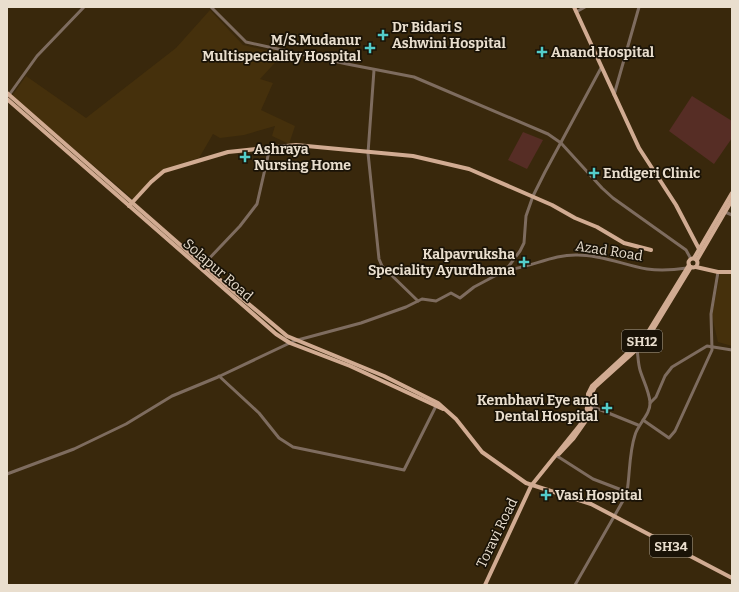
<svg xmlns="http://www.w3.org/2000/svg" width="739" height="592" font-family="Bitter,serif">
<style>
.built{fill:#45300c}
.green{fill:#562d25}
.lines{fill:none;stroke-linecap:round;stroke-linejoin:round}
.minor{stroke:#7e6c5f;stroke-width:3}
.major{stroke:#d1ab92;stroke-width:4}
.poi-dot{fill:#53cdca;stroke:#1a1307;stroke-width:1.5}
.labels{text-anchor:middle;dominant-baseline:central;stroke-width:3.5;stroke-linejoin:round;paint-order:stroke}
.shield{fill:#1a1307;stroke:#aba192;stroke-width:1}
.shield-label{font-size:13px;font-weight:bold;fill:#e9dece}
.poi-label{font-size:14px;font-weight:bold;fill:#e9dece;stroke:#1a1307;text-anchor:start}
.street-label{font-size:14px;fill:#e9dece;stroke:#1a1307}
</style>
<rect width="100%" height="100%" fill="#39280c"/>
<g class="built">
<polygon points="210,10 243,45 283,54 260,79 273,83 261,110 295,126 289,144 272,136 275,126 244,135 220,138 213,134 199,158 164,169 150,180 134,200 12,96 26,76 86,118 176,48"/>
<polygon points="720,274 732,274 732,346 718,342 714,325 712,314"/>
</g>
<g class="green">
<polygon points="692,96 732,121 732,138 714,164 669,131"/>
<polygon points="523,132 543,140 527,169 508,160"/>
</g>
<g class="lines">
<g class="minor">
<polyline points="211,7 246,42 347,64 414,77 548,134 561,143 602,188 613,198 686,250 691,259"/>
<polyline points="576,12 585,7"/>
<polyline points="374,70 368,153 379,259 382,266 418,301"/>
<polyline points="9,95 37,56 84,7"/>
<polyline points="614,95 639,7"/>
<polyline points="725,212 732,215"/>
<polyline points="203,265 240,226 257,204 270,147"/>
<path d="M506 270C530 268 553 254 578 255 602 255 624 265 647 269 660 271 674 270 687 268"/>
<polyline points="219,376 259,413 279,438 293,447 404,470 437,404"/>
<polyline points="650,403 656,397 665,376 672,367 707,346 732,350"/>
<polyline points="591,406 638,425"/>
<polyline points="643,420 669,438 675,431 712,350 711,314 718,272"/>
<polyline points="557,456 593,479 627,492"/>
<polyline points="7,474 74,449 126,424 172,396 218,377 294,341 361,323 406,307 422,299 436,301 451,293 460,298 474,287 506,270 520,251 524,243 526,216 533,196 545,172 601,68"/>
<path d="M575 585 624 499 627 492C630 473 629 453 635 435 638 424 651 414 650 402 649 391 643 380 640 370 638 363 638 355 637 349"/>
</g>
<g class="major">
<polyline points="574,7 639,148 676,205 699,249"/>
<polyline points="7,93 226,285 287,336 384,376 438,403 456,419 482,452 526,483 591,504 732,578"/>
<polyline points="7,99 276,334 290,343 350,366 443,409"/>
<polyline points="129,206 151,182 164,171 228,152 296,145 413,156 469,169 552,205 575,218 597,227 624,243 651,250"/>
<polyline points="694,258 732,193"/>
<circle cx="693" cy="263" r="4.5"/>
<polyline points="697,260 732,200"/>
<polyline points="696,267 718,272 732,272"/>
<polyline points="590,396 595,387 646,341 691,267"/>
<polyline points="588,405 588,394 592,386 645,337 689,265"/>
<polyline points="559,454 573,439 587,419"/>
<polyline points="485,585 531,486 580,425 586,414 587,407 590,406 591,409 588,409"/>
</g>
</g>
<g class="poi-dot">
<path d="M381 29h4v4h4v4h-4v4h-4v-4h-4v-4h4z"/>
<path d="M368 42h4v4h4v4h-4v4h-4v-4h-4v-4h4z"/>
<path d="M540 46h4v4h4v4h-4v4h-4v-4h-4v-4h4z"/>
<path d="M243 151h4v4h4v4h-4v4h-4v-4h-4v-4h4z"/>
<path d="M592 167h4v4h4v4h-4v4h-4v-4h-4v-4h4z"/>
<path d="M522 256h4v4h4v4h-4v4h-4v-4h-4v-4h4z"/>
<path d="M605 402h4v4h4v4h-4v4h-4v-4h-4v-4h4z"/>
<path d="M544 489h4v4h4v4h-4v4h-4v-4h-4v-4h4z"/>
</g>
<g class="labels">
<g class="shield">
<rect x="622" y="330" width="40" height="22" rx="3"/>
<rect x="650" y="535" width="42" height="22" rx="3"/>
</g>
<g class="shield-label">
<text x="642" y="341">SH12</text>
<text x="671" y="546">SH34</text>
</g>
<g class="poi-label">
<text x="392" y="27">Dr Bidari S<tspan x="392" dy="16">Ashwini Hospital</tspan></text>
<text x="361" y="40" text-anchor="end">M/S.Mudanur<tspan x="361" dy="16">Multispeciality Hospital</tspan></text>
<text x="551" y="52">Anand Hospital</text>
<text x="254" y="149">Ashraya<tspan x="254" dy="16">Nursing Home</tspan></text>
<text x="603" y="173">Endigeri Clinic</text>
<text x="515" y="254" text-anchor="end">Kalpavruksha<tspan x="515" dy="16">Speciality Ayurdhama</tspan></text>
<text x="598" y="400" text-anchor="end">Kembhavi Eye and<tspan x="598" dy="16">Dental Hospital</tspan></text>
<text x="555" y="495">Vasi Hospital</text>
</g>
<g class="street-label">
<text transform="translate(609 251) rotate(9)">Azad Road</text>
<text transform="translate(218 270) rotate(41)">Solapur Road</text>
<text transform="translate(497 533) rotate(-64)">Toravi Road</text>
</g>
</g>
<rect width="739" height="592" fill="none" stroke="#e9dece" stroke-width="16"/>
</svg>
